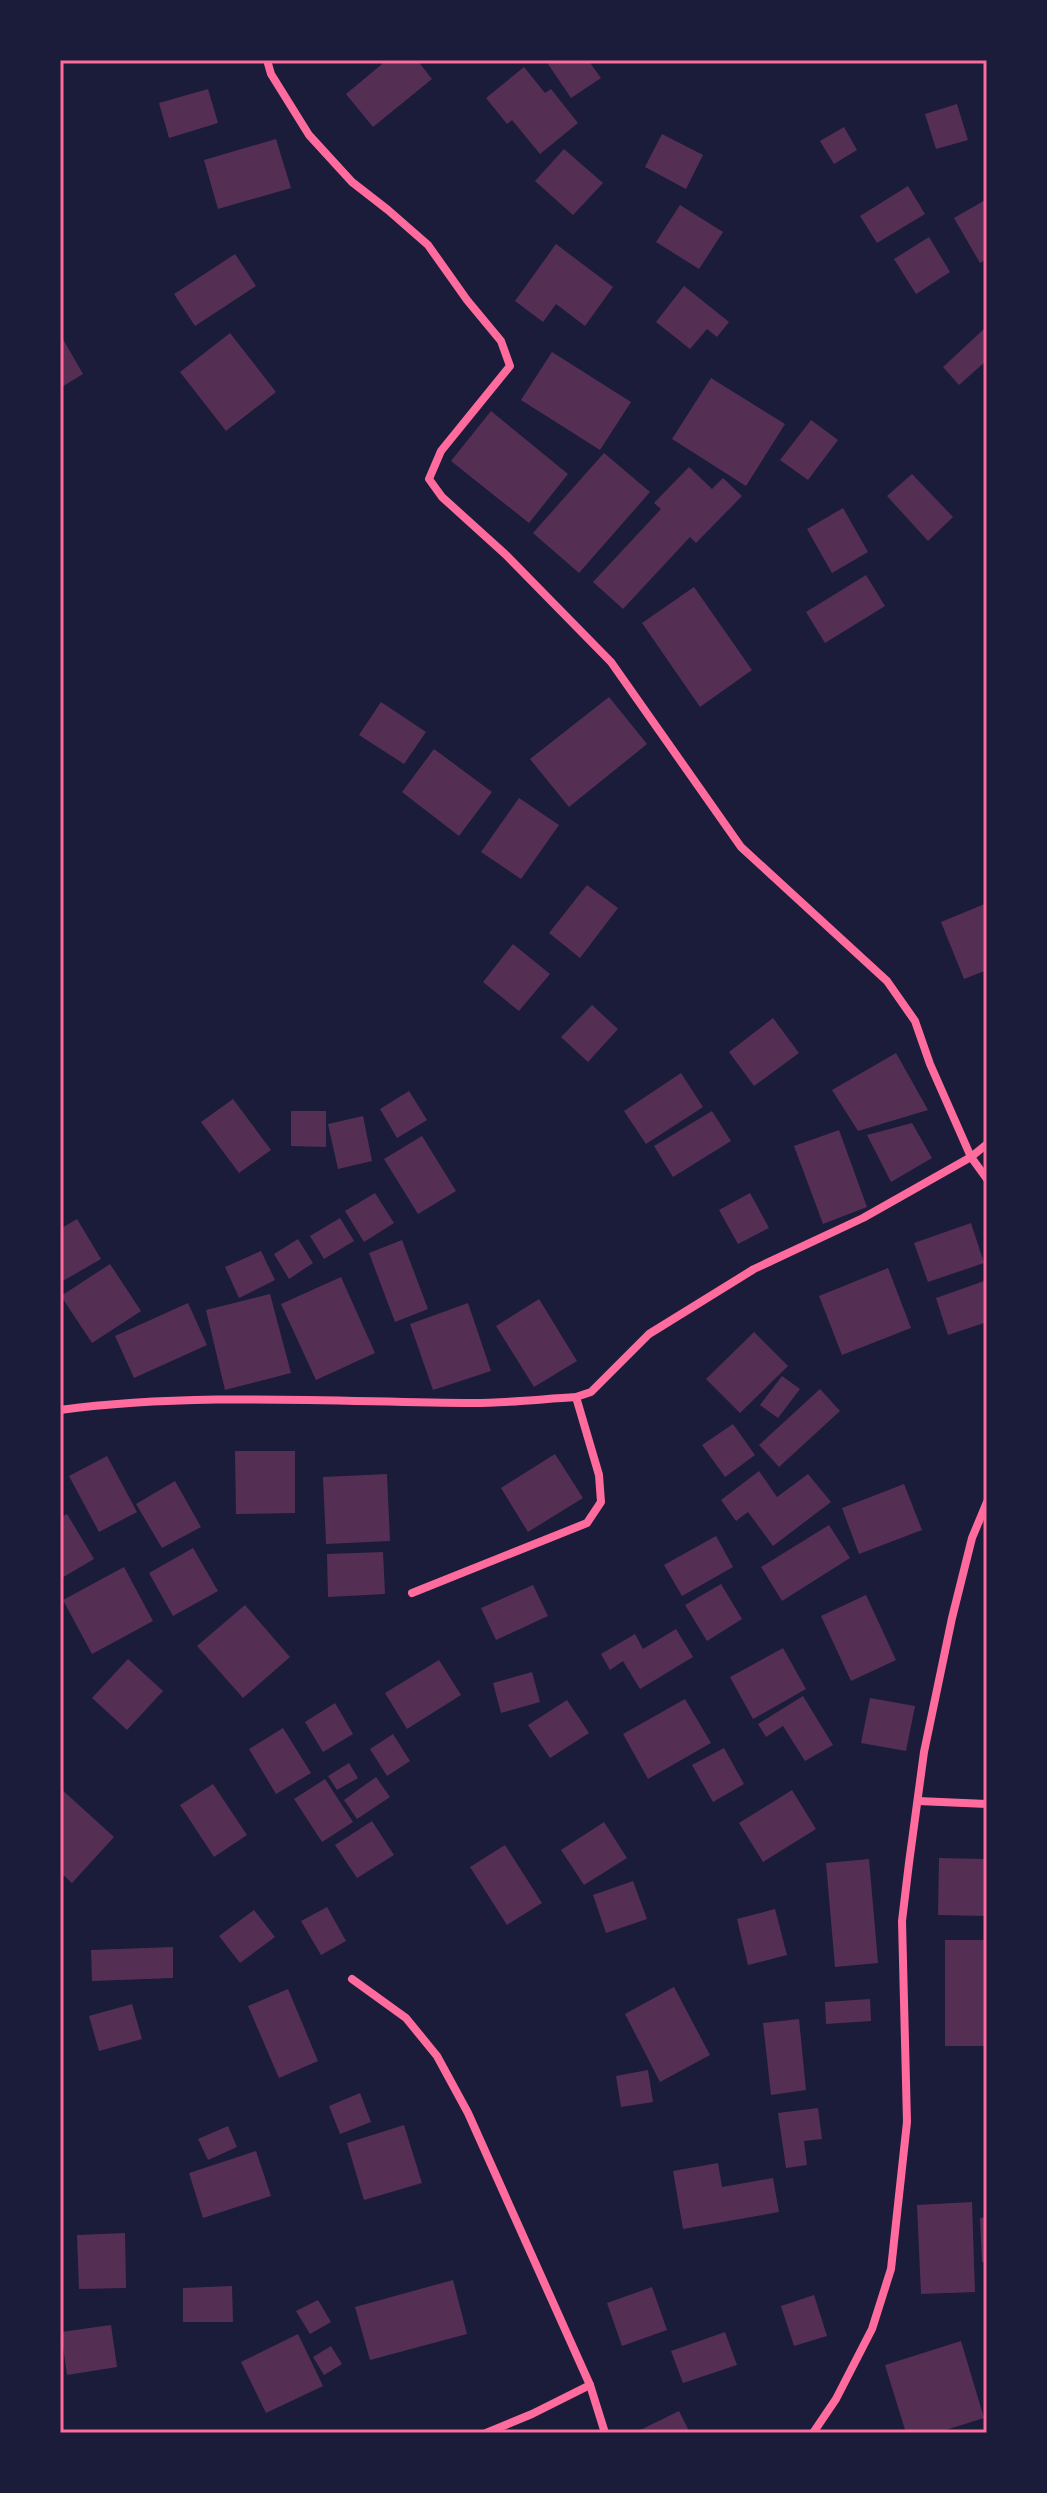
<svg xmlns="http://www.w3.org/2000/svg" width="1047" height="2493" font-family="'PT Sans',sans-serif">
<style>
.building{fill:#542f53}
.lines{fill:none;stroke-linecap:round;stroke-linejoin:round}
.minor{stroke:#ff6b9d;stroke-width:8}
.neatline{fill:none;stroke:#ff6b9d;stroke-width:3}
</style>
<rect width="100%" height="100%" fill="#1b1b3a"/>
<g class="building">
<polygon points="387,60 417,60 432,79 373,127 346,94"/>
<polygon points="554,60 588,60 601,78 571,98 548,64"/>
<polygon points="524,67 545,93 551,89 578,123 540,154 512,120 507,124 486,98"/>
<polygon points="208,89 218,123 169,138 159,103"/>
<polygon points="957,104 968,140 936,149 925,114"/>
<polygon points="844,127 857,150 834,164 820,141"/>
<polygon points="662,134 703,155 686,189 645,167"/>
<polygon points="276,139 291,188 218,209 204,160"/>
<polygon points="564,149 603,183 573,215 535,181"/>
<polygon points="908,186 925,214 877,243 860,216"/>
<polygon points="987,199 987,259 980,263 954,218"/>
<polygon points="680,205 723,232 699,269 656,242"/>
<polygon points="929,237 950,272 916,294 894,259"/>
<polygon points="556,244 613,287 585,326 556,304 543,322 515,301"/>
<polygon points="235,254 256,286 195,326 174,294"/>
<polygon points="684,286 729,322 717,337 707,329 690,349 656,322"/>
<polygon points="985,328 987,360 959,385 943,367"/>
<polygon points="230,333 276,392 226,431 180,372"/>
<polygon points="60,334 83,374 60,388"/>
<polygon points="552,352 631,402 600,450 521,400"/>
<polygon points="711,378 785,424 746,486 672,439"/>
<polygon points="491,411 568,474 529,523 451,461"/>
<polygon points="811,420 838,440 808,480 780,460"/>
<polygon points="604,453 650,492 579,573 533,533"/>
<polygon points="689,467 712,489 723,478 742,496 696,543 690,537 623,609 593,582 661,509 654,503"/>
<polygon points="912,474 953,517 928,541 887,496"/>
<polygon points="843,508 868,552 832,573 807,529"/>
<polygon points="866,575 885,606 825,643 806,612"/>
<polygon points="694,587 752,670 700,707 642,623"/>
<polygon points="609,697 647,744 569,807 530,759"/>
<polygon points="381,702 426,732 404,764 359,735"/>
<polygon points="434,749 492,792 459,836 402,792"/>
<polygon points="519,798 559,825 521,879 481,852"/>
<polygon points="587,885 618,908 580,958 549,933"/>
<polygon points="987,903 987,970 964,979 941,922"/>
<polygon points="513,944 550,974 519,1011 483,982"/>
<polygon points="592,1005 618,1029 588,1062 561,1037"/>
<polygon points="773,1018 799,1053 754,1086 729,1052"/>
<polygon points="896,1053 928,1110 858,1131 832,1090"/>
<polygon points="681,1073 703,1107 646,1144 624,1111"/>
<polygon points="409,1091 427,1120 397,1138 380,1109"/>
<polygon points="233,1099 271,1150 239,1173 201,1122"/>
<polygon points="291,1111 326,1111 326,1147 291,1146"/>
<polygon points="712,1111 731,1141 673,1177 654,1146"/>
<polygon points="363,1116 372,1161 338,1169 328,1124"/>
<polygon points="912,1123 932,1158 891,1182 867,1135"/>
<polygon points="839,1130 867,1207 823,1224 794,1146"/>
<polygon points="422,1136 456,1191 418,1214 384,1159"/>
<polygon points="375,1193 394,1223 364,1242 345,1211"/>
<polygon points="750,1193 769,1228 738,1244 719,1210"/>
<polygon points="340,1218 354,1241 324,1259 310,1236"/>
<polygon points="77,1219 101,1259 61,1282 60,1229"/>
<polygon points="971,1223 984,1263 928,1282 914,1243"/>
<polygon points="298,1239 313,1263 289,1279 274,1254"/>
<polygon points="402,1240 428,1309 395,1322 369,1253"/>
<polygon points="261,1251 275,1280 239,1298 225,1267"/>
<polygon points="110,1264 141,1311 92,1343 61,1296"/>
<polygon points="888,1268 911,1328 842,1355 819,1296"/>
<polygon points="341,1277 375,1353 316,1380 281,1304"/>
<polygon points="987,1280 987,1322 948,1335 936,1298"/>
<polygon points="270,1294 291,1373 225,1390 206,1310"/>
<polygon points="539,1299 577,1361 534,1387 496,1326"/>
<polygon points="188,1303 207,1345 134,1378 115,1336"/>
<polygon points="468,1303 491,1371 433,1390 410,1324"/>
<polygon points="754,1332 788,1366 740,1413 706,1379"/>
<polygon points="782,1376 800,1389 778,1418 760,1405"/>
<polygon points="820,1389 840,1411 779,1467 759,1445"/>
<polygon points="733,1424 755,1455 725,1477 702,1445"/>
<polygon points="235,1451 295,1451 295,1513 236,1514"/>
<polygon points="555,1454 583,1498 528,1532 501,1488"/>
<polygon points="107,1456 137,1512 99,1532 69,1476"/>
<polygon points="759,1471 777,1497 808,1474 831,1502 773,1546 748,1512 736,1521 721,1500"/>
<polygon points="387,1474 390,1541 326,1544 323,1477"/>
<polygon points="175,1481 201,1527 162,1548 136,1504"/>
<polygon points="904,1484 922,1530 859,1554 842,1508"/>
<polygon points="67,1514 94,1559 60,1579 60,1518"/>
<polygon points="829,1525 850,1558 782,1601 761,1567"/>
<polygon points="716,1536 733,1567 682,1596 664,1565"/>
<polygon points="193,1548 218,1591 173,1616 149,1573"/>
<polygon points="383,1552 385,1594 328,1597 327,1554"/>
<polygon points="124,1567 153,1621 92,1654 63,1600"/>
<polygon points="721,1584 742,1619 707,1641 685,1605"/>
<polygon points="533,1585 548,1616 496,1640 481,1608"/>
<polygon points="866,1595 896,1660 851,1681 821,1616"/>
<polygon points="245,1605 290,1657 243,1698 197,1646"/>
<polygon points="676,1629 693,1657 640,1689 623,1661 610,1670 601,1654 635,1634 643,1649"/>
<polygon points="783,1648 806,1689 753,1719 730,1677"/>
<polygon points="128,1659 163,1691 127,1730 92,1698"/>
<polygon points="439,1660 461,1695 407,1729 385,1693"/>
<polygon points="532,1672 540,1702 501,1713 493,1683"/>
<polygon points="803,1696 833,1745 805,1761 783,1726 766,1737 758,1724"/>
<polygon points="870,1698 915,1706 906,1751 861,1743"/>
<polygon points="685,1699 711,1743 648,1779 623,1734"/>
<polygon points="567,1700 589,1733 550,1758 528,1725"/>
<polygon points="335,1703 353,1734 323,1752 305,1722"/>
<polygon points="283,1728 311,1773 276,1794 249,1749"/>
<polygon points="393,1734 410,1761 387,1776 370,1749"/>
<polygon points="724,1748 744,1784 713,1802 692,1765"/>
<polygon points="349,1763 358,1778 337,1790 328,1776"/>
<polygon points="376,1777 390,1797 357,1819 344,1800"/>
<polygon points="325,1779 353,1822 322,1842 294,1799"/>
<polygon points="213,1784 247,1835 214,1857 180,1805"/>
<polygon points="60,1788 114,1837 72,1883 60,1872"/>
<polygon points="792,1790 816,1829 763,1862 739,1823"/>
<polygon points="372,1821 394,1855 357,1878 335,1845"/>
<polygon points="604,1822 627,1858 584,1885 561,1850"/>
<polygon points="505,1845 542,1903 507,1925 470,1867"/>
<polygon points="939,1858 987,1859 987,1916 938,1915"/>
<polygon points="869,1859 878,1963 835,1967 826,1863"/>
<polygon points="633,1881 647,1919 606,1933 593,1895"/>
<polygon points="327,1907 346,1941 321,1955 301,1921"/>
<polygon points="775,1909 787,1955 748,1965 737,1919"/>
<polygon points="254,1910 275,1937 240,1963 219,1936"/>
<rect x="945" y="1940" width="42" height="106"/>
<polygon points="173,1947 173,1978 92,1981 91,1950"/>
<polygon points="674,1987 710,2055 660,2082 625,2014"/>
<polygon points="288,1989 318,2061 279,2078 248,2006"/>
<polygon points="870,1999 871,2021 826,2024 825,2002"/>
<polygon points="132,2004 142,2039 99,2051 89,2016"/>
<polygon points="799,2019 806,2090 771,2095 763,2023"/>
<polygon points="648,2070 653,2102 621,2107 616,2076"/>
<polygon points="360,2093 371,2122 340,2134 329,2106"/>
<polygon points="818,2108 822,2139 804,2141 807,2165 786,2168 778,2113"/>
<polygon points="404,2125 422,2183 364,2200 347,2143"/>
<polygon points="228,2126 237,2147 208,2160 198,2139"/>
<polygon points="256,2151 271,2196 203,2218 189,2173"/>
<polygon points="718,2163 722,2187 773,2178 779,2212 683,2229 673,2171"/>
<polygon points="972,2202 975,2292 921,2294 917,2205"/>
<polygon points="987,2217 987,2262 982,2262 980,2218"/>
<polygon points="125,2233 126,2288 79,2289 77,2235"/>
<polygon points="453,2280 467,2334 370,2360 355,2307"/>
<polygon points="232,2286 233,2322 183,2322 183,2288"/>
<polygon points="652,2287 667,2330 622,2346 607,2303"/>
<polygon points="814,2295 827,2336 794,2346 781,2306"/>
<polygon points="318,2300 331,2322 310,2334 296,2311"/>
<polygon points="111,2325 117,2367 67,2375 61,2332"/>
<polygon points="725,2332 737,2365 683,2383 671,2351"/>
<polygon points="298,2334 323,2386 266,2413 241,2362"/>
<polygon points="961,2341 984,2418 936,2433 906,2433 885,2365"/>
<polygon points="331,2346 342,2364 324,2375 313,2357"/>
<polygon points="679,2411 690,2433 634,2433"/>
</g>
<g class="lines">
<g class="minor">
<polyline points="267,60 271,74 309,135 352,182 388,210 428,245 467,300 501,341 510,366 441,451 429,479 442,497 505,554 611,662 741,847 887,981 915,1021 930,1064 971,1157 987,1179"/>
<path d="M60 1410C196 1392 336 1402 473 1403 507 1403 542 1399 576 1397L591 1392 649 1334 754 1269 863 1218 971 1157 987 1144"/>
<polyline points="412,1593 587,1523 601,1502 599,1475 576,1397"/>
<polyline points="918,1801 987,1804"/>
<polyline points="352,1979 406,2018 437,2056 468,2113 590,2385 605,2433"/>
<polyline points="486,2433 532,2414 590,2385"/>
<polyline points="813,2433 836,2399 872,2329 891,2269 907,2122 902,1921 909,1863 924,1752 952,1618 972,1538 987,1502"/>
</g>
</g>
<rect width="1047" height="2493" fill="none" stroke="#1b1b3a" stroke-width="124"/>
<rect x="62" y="62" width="923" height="2369" class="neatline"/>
</svg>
